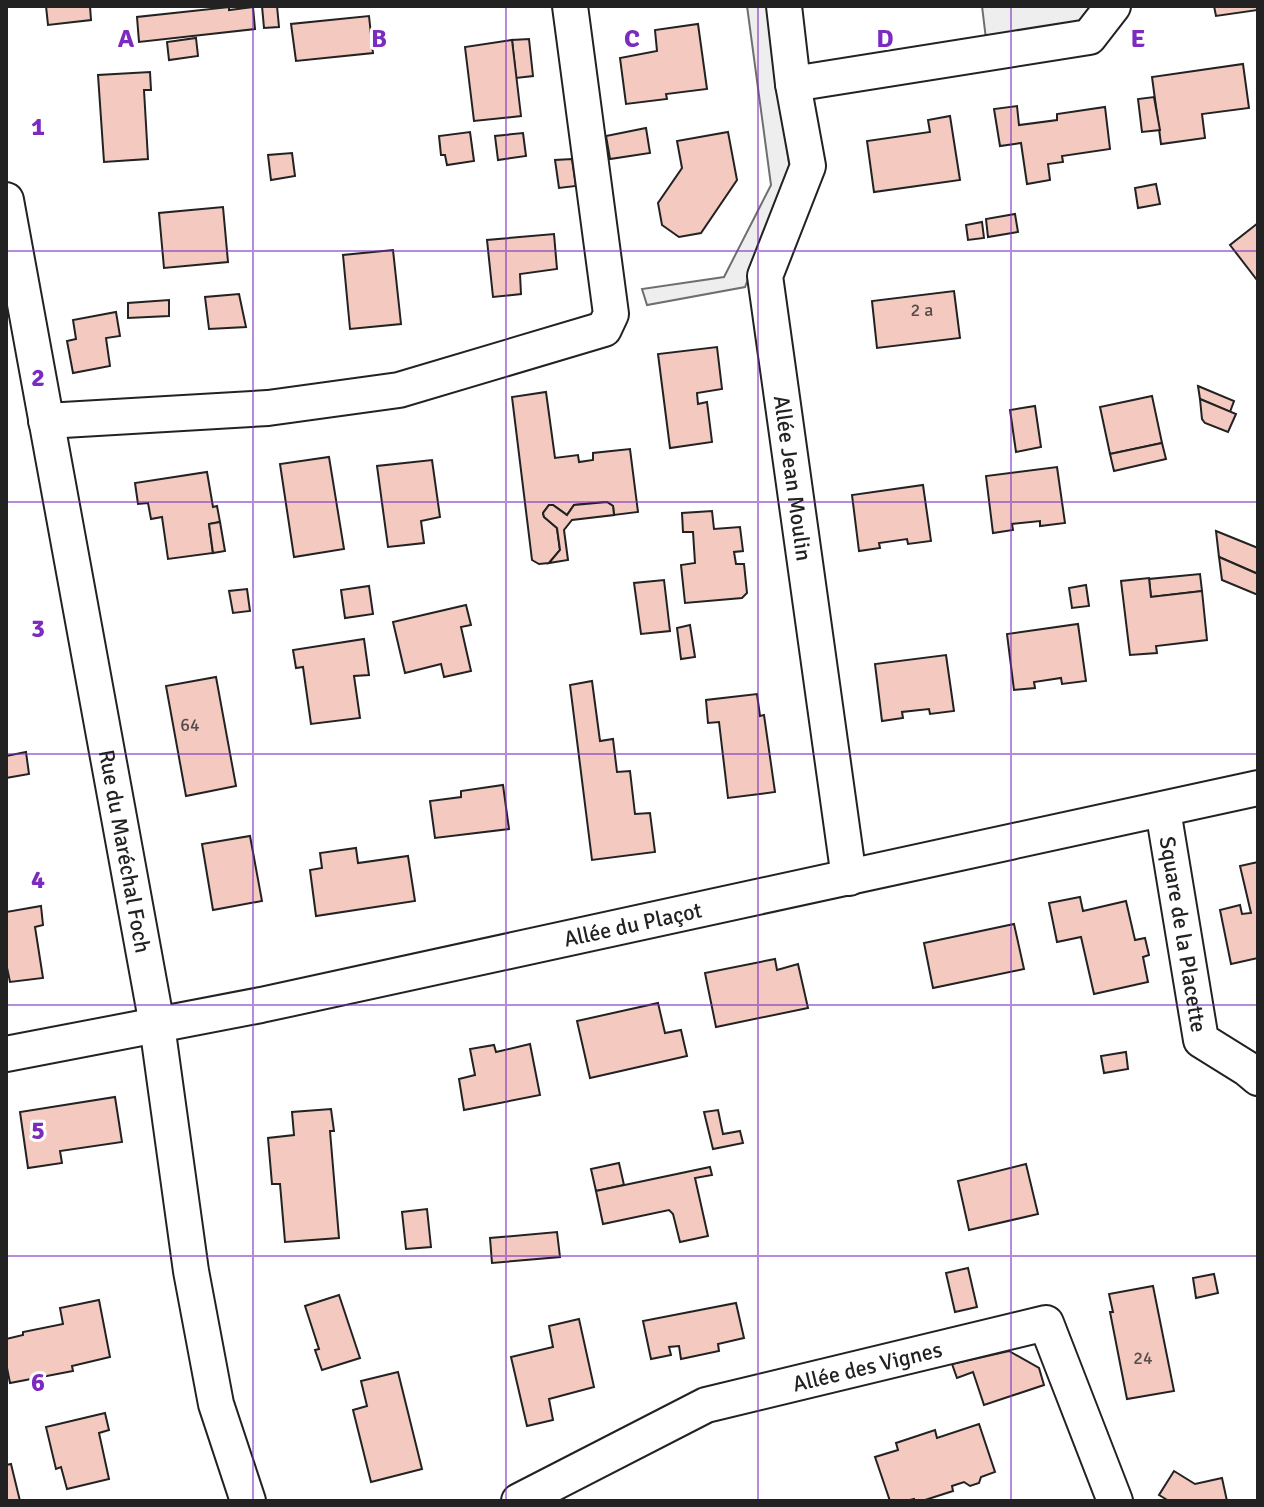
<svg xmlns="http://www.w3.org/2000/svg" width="1264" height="1507" font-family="Signika,sans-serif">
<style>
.green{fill:#eee;stroke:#6f6f6f;stroke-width:2}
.building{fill:#f3c9c0;stroke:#222;stroke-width:2}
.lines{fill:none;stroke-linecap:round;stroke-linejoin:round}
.minor-casing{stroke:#222;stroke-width:38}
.minor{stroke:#fff;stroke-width:34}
.grid{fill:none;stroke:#7b2cbf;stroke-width:2;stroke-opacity:0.55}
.labels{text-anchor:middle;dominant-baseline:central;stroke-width:6;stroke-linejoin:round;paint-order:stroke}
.number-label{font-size:18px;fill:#564c4a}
.street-label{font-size:22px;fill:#222;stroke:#fff}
.grid-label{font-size:26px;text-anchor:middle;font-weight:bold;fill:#7b2cbf;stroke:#fff;stroke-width:6;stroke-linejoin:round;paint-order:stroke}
</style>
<rect width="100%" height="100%" fill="#fff"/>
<g class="green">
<polygon points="747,6 767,6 790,170 745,287 647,305 642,289 724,277 771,185"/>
<polygon points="982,6 1091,6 1078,22 986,39"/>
</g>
<g class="building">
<polygon points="46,6 90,6 91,20 48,25"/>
<polygon points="262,6 277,6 279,27 264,28"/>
<polygon points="1214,6 1258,6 1258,10 1216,16"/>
<polygon points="229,7 229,10 253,7 255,29 139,42 137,17"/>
<polygon points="369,16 373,53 296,61 291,24"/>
<polygon points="698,24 707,89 666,94 667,99 626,104 620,58 657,51 655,30"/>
<polygon points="196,38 198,56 169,60 167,42"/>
<polygon points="529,39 533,76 516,78 512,40"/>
<polygon points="512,40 521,116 474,121 465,47"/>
<polygon points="1243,64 1249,108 1202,114 1205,138 1161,144 1152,77"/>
<polygon points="150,72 151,90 144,90 148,159 104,162 98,75"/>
<polygon points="1154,97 1160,130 1142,132 1138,99"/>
<polygon points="1017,106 1019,125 1057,120 1057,114 1105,107 1110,149 1062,156 1063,162 1048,164 1050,180 1027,184 1021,143 1000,146 994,109"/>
<polygon points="950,116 960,180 874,192 867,141 930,132 928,120"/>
<polygon points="646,128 650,153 610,159 606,136"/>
<polygon points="470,132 474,161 447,165 445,155 441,155 439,136"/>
<polygon points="728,132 737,180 701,233 679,237 662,225 658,203 682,168 677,141"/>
<polygon points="523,133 526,156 498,160 495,136"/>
<polygon points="292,153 295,176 271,180 268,155"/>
<polygon points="572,159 576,186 559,188 555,160"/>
<polygon points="1156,184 1160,204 1138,208 1135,188"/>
<polygon points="223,207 228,262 164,268 159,213"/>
<polygon points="1015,214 1018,232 988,237 986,219"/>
<polygon points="982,222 984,238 968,240 966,225"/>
<polygon points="1258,223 1258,279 1257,280 1230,245"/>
<polygon points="554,234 557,269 520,274 521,294 493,297 487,240"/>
<polygon points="393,250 401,324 350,329 343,255"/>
<polygon points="954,291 960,338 877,348 872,301"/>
<polygon points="239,294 246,327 209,329 205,297"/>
<polygon points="169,300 169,316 128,318 128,303"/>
<polygon points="116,312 120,336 106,338 110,366 73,373 67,341 76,339 73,320"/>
<polygon points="717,347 722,389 697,393 698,404 707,402 712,442 670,448 658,354"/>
<polygon points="1198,386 1234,401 1230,412 1200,399"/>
<polygon points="546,392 555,458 578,455 579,462 593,460 593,453 630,449 638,512 614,515 613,506 607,502 574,505 567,515 553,505 549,505 543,513 544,517 557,528 560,550 549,563 539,564 532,560 512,397"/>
<polygon points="1152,396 1162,443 1110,454 1100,407"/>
<polygon points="1200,399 1236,414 1228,432 1205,423 1202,419"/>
<polygon points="1035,406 1041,447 1016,452 1010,410"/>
<polygon points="1162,443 1166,459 1114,471 1110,454"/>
<polygon points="329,457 344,549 294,557 280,464"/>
<polygon points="432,460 440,517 421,521 424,543 388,547 377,466"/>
<polygon points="1057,467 1065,523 1040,526 1040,521 1012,524 1013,530 993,533 986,476"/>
<polygon points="207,472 213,507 217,506 220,522 209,524 213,553 168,559 162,517 151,519 148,503 138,504 135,483"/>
<polygon points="923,485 931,541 908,544 907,539 879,543 880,548 859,551 852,495"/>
<polygon points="607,502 613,506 614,515 572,520 564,530 568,560 549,563 560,550 557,528 544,517 543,513 549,505 553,505 567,515 574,505"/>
<polygon points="712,511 714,529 740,527 743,551 734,552 736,564 744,564 747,593 742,598 685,603 681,565 695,563 693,532 683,532 682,513"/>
<polygon points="220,522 225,551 213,553 209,524"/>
<polygon points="1216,531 1258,548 1258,574 1219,557"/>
<polygon points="1219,557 1258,574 1258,595 1222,580"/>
<polygon points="1200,574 1202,591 1151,597 1149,579"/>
<polygon points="1149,578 1151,597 1202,591 1207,640 1156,646 1157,653 1130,655 1121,581"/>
<polygon points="664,580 670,631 641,634 634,583"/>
<polygon points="1086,585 1089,606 1072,608 1069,588"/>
<polygon points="369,586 373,614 345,618 341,590"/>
<polygon points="247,589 250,611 233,613 229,591"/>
<polygon points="466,605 471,625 461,627 471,671 444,677 441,664 405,673 393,622"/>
<polygon points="1078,624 1086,681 1062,684 1061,678 1034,682 1035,688 1014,690 1007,634"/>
<polygon points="690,625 695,657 681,659 677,628"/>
<polygon points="364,639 369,675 354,676 360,718 311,724 303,667 296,668 293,650"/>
<polygon points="946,655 954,711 930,714 929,709 902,712 903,718 882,721 875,664"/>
<polygon points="216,677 236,786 186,796 166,686"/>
<polygon points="592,681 600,741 613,739 617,772 630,771 635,814 650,813 655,852 592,860 570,685"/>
<polygon points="757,694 760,716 764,715 775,792 728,798 719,722 708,723 706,700"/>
<polygon points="26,752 29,774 6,778 6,756"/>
<polygon points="503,785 509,829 435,838 430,801 461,797 461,791"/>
<polygon points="250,836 262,901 213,910 202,844"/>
<polygon points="356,848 358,863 408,856 415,901 316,916 310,870 322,868 320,853"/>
<polygon points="1258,862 1258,958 1231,964 1220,910 1240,905 1242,914 1251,913 1240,866"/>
<polygon points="1080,897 1083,911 1126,901 1135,940 1145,938 1149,955 1143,957 1148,982 1094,994 1081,937 1057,942 1049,903"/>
<polygon points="41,906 43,925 35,927 43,978 10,982 6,963 6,912"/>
<polygon points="1014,924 1024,969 933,988 924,943"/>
<polygon points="775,959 777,970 798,964 808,1008 716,1027 705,973"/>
<polygon points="658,1003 665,1033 681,1030 687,1056 590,1078 577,1021"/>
<polygon points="530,1044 540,1095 464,1110 459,1079 475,1075 470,1049 494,1045 496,1052"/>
<polygon points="1126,1052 1128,1069 1104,1073 1101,1056"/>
<polygon points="115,1097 122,1142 60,1151 62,1163 28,1168 20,1112"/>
<polygon points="331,1109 334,1131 330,1131 339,1238 285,1242 280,1184 272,1184 268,1138 294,1135 292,1112"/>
<polygon points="718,1110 723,1134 740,1131 743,1143 713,1149 704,1112"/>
<polygon points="619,1163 624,1185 596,1191 591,1169"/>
<polygon points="1026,1164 1038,1214 969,1230 958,1181"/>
<polygon points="710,1167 712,1175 695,1178 708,1236 680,1242 673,1214 669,1210 603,1224 596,1191"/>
<polygon points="427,1209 431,1247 406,1249 402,1212"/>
<polygon points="557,1232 560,1257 492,1263 490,1238"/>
<polygon points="968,1268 977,1307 955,1312 946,1273"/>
<polygon points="1214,1274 1218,1293 1196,1298 1193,1278"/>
<polygon points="1153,1286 1174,1391 1127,1399 1110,1312 1113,1312 1109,1294"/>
<polygon points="339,1295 360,1358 322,1370 315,1350 319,1349 305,1306"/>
<polygon points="99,1300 110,1357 72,1366 73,1371 10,1383 6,1363 6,1339 23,1335 23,1332 63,1324 60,1308"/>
<polygon points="736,1303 744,1338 718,1344 719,1351 681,1359 679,1346 669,1347 671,1355 651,1359 643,1321"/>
<polygon points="579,1319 594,1387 549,1399 553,1420 527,1426 511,1357 553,1347 549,1326"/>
<polygon points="1009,1351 1039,1368 1044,1385 984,1405 973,1372 957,1378 952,1364"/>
<polygon points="398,1372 422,1469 371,1482 353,1410 367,1406 361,1381"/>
<polygon points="105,1413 109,1430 99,1433 109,1479 67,1489 61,1467 56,1469 46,1427"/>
<polygon points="979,1424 995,1472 981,1477 979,1483 970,1486 964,1482 952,1486 953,1491 922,1501 915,1501 914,1499 906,1501 890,1501 875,1457 898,1450 896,1443 935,1430 937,1438"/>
<polygon points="11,1464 20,1501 6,1501 6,1465"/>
<polygon points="1174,1471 1195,1484 1222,1478 1227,1501 1169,1501 1159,1495"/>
</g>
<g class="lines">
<defs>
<g id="minor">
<path id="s1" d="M784 6 793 84 808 166 765 276 849 878"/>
<polyline points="793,84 1089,37 1113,6"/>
<path id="s2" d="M6 200 157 1025 191 1271 216 1404 248 1501"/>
<polyline points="46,421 268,408 399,390 604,329 611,314 570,6"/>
<path id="s3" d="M1163 810 1201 1040 1246 1068 1258 1078"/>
<path id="s4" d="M6 1054 261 1005 1258 788"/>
<path id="s5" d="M519 1501 706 1405 1046 1323 1115 1501"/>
</g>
</defs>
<use href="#minor" class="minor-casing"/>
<use href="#minor" class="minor"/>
</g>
<path class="grid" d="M253 6V1501M506 6V1501M758 6V1501M1011 6V1501M6 251H1258M6 502H1258M6 754H1258M6 1005H1258M6 1256H1258"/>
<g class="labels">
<g class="number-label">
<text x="922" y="310">2 a</text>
<text x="190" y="725">64</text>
<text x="1143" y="1358">24</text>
</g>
<g class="street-label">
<text stroke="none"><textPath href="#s1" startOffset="484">Allée Jean Moulin</textPath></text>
<text stroke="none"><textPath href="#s2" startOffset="662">Rue du Maréchal Foch</textPath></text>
<text stroke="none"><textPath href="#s4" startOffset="640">Allée du Plaçot</textPath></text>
<text stroke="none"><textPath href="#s3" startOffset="126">Square de la Placette</textPath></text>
<text stroke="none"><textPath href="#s5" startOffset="376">Allée des Vignes</textPath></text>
</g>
</g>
<g class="grid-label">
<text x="126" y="47">A</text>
<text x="379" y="47">B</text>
<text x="632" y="47">C</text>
<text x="885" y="47">D</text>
<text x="1138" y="47">E</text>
<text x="38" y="135">1</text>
<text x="38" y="386">2</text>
<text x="38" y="637">3</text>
<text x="38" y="888">4</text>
<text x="38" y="1139">5</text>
<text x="38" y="1391">6</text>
</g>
<rect width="1264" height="1507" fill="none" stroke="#222222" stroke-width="16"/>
</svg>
